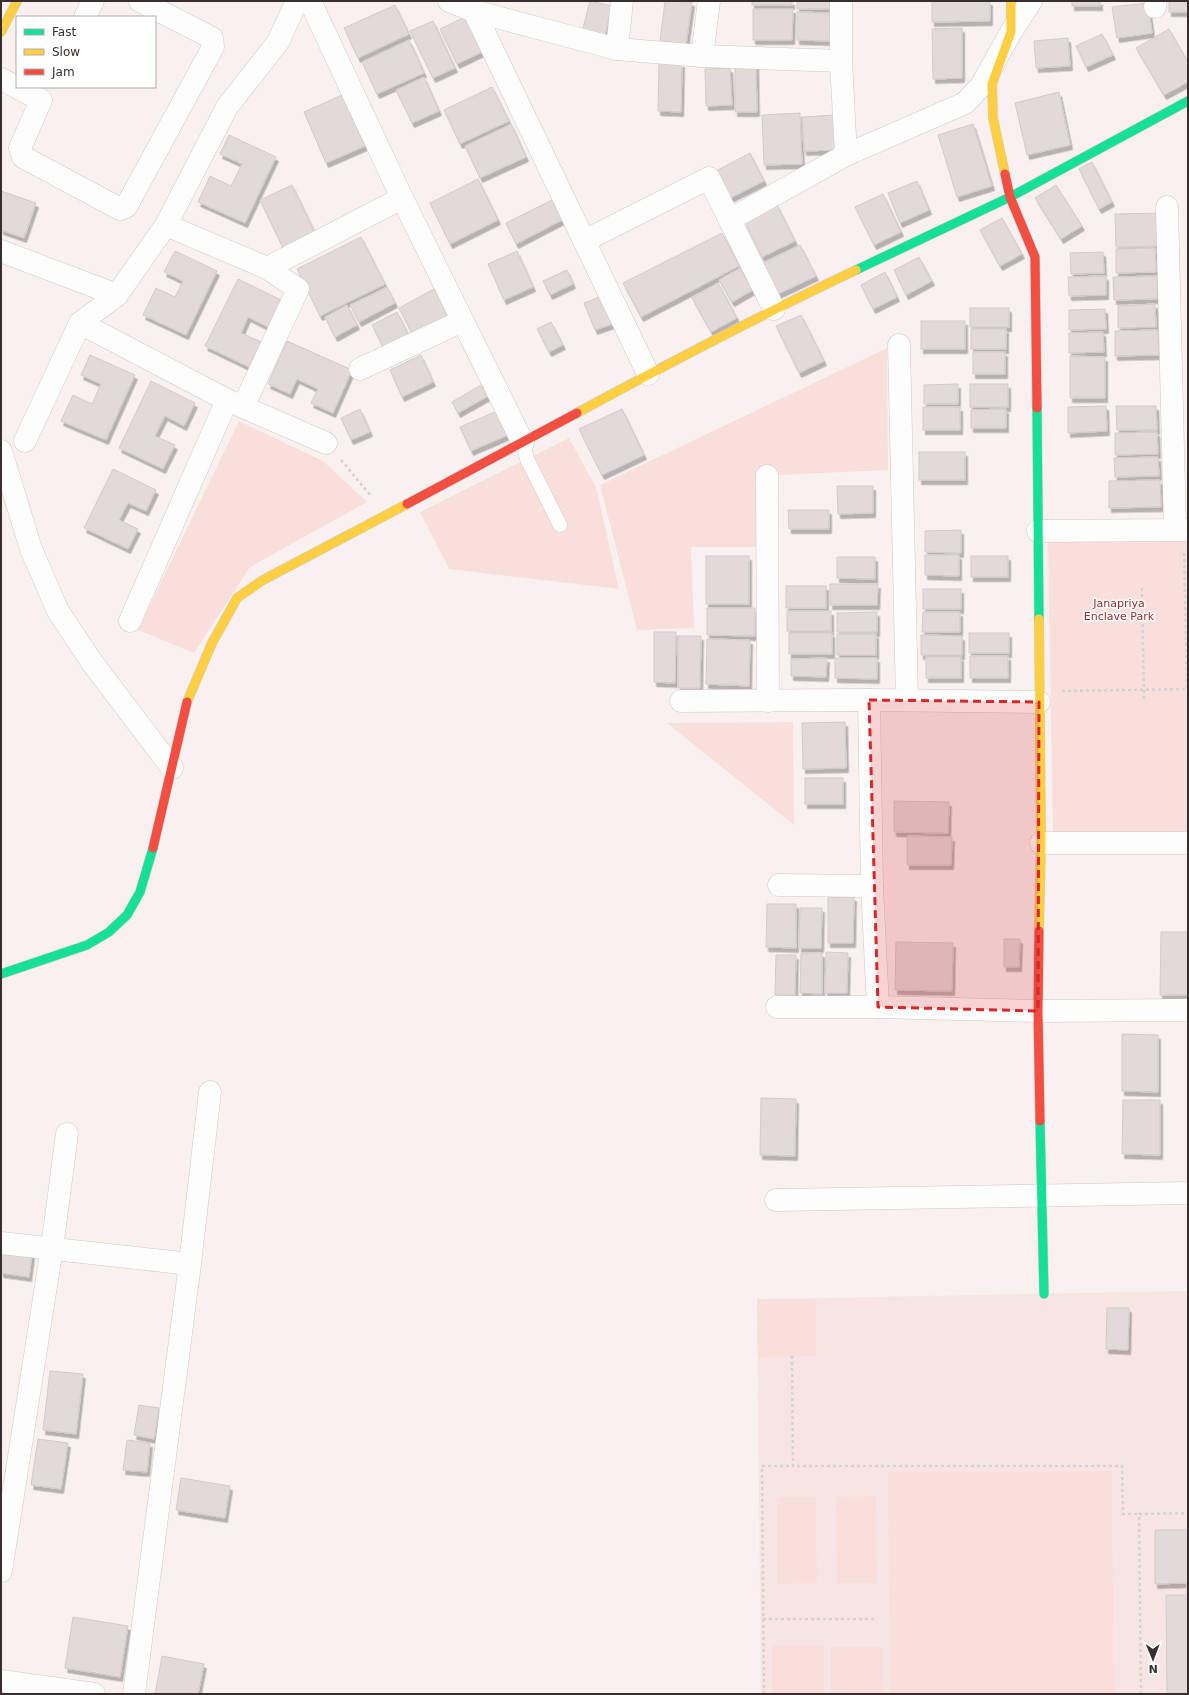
<svg xmlns="http://www.w3.org/2000/svg" width="1189" height="1695" font-family="'DejaVu Sans',sans-serif">
<style>
.built{fill:#f7e5e3}
.green{fill:#f9dfdc}
.building{fill:#e2dad9;stroke:#d2cbca;filter:url(#shadow)}
.lines{fill:none;stroke-linecap:round;stroke-linejoin:round}
.lane-casing{stroke:#d0c9c8;stroke-width:15}
.street-casing{stroke:#d0c9c8;stroke-width:23}
.fast-casing{stroke:#d0c9c8;stroke-width:10}
.slow-casing{stroke:#d0c9c8;stroke-width:10}
.jam-casing{stroke:#d0c9c8;stroke-width:10}
.path{stroke:#d6d2d2;stroke-width:2.5;stroke-dasharray:3 3;stroke-linecap:butt}
.lane{stroke:#fefdfd;stroke-width:14}
.street{stroke:#fefdfd;stroke-width:22}
.fast{stroke:#16e098;stroke-width:9}
.slow{stroke:#ffcf43;stroke-width:9}
.jam{stroke:#f24e42;stroke-width:9}
.marked{fill:#d62828;fill-opacity:0.2;stroke:#d62828;stroke-width:3;stroke-dasharray:8 5;stroke-linejoin:round}
.labels{text-anchor:middle;dominant-baseline:central;stroke-width:3;stroke-linejoin:round;paint-order:stroke}
.park-label{font-size:11px;fill:#932c2a;stroke:#fff}
</style>
<defs>
<filter id="shadow"><feDropShadow dx="2.5" dy="4.5" stdDeviation="0" flood-color="#0004"/></filter>
</defs>
<rect width="100%" height="100%" fill="#f8f1f0"/>
<polygon class="built" points="1188,1291 1188,1694 761,1694 757,1299"/>
<g class="green">
<polygon points="887,348 888,470 758,476 760,547 691,547 694,628 637,630 600,485"/>
<polygon points="239,421 323,461 367,502 250,567 194,653 138,630"/>
<polygon points="569,438 596,487 619,589 449,569 420,512"/>
<polygon points="1188,538 1188,833 1053,834 1048,540"/>
<polygon points="793,722 794,825 667,723"/>
<polygon points="757,1299 816,1299 816,1356 758,1357"/>
<polygon points="1112,1471 1114,1694 890,1694 888,1472"/>
<polygon points="876,1496 877,1583 837,1583 836,1497"/>
<polygon points="777,1497 816,1497 817,1583 777,1584"/>
<rect x="772" y="1646" width="52" height="48"/>
<polygon points="831,1647 883,1647 882,1694 831,1694"/>
</g>
<g class="building">
<polygon points="590,1 612,6 604,38 582,32"/>
<polygon points="665,1 692,2 686,45 660,41"/>
<rect x="752" y="1" width="40" height="4"/>
<rect x="797" y="1" width="33" height="8"/>
<polygon points="932,1 990,1 990,21 932,22"/>
<rect x="1072" y="1" width="28" height="5"/>
<rect x="1169" y="1" width="19" height="11"/>
<polygon points="1148,3 1152,33 1117,38 1112,7"/>
<polygon points="395,5 409,34 358,58 344,28"/>
<polygon points="753,9 793,9 792,40 753,40"/>
<polygon points="797,12 831,13 830,41 797,40"/>
<polygon points="467,16 484,51 457,64 440,29"/>
<polygon points="433,21 455,68 433,78 410,31"/>
<polygon points="962,28 962,78 933,79 932,29"/>
<polygon points="1169,29 1188,62 1188,82 1164,95 1136,48"/>
<polygon points="1102,34 1113,55 1086,67 1076,46"/>
<polygon points="1068,38 1070,66 1036,68 1034,41"/>
<polygon points="409,40 424,73 377,94 362,62"/>
<polygon points="659,62 682,63 681,112 658,111"/>
<polygon points="735,63 756,64 757,112 735,112"/>
<polygon points="730,68 732,105 706,106 705,69"/>
<polygon points="424,77 439,111 412,123 396,90"/>
<polygon points="492,87 509,121 460,144 444,110"/>
<polygon points="1059,92 1070,145 1027,155 1015,103"/>
<polygon points="342,95 365,146 326,163 304,112"/>
<polygon points="800,113 802,164 764,165 762,115"/>
<polygon points="834,115 835,150 804,151 802,117"/>
<polygon points="511,124 526,157 480,178 465,146"/>
<polygon points="973,124 992,186 957,197 938,135"/>
<polygon points="229,135 276,157 245,223 198,202 210,176 231,186 242,164 220,154"/>
<polygon points="750,153 764,181 730,198 716,171"/>
<polygon points="1092,162 1112,202 1099,209 1079,169"/>
<polygon points="478,179 498,220 450,244 430,203"/>
<polygon points="917,181 929,210 900,223 888,193"/>
<polygon points="292,185 316,235 284,250 260,200"/>
<polygon points="1056,185 1082,226 1061,239 1035,198"/>
<polygon points="1,191 36,203 24,238 1,230"/>
<polygon points="883,194 901,232 874,245 855,207"/>
<polygon points="552,200 562,220 516,244 506,223"/>
<polygon points="777,205 795,241 762,257 745,222"/>
<polygon points="1161,213 1162,246 1116,247 1115,214"/>
<polygon points="1002,218 1022,254 1000,266 980,230"/>
<polygon points="722,233 739,266 641,317 623,283"/>
<polygon points="361,237 385,284 320,316 297,269"/>
<polygon points="800,245 816,276 778,294 763,263"/>
<polygon points="1155,248 1156,272 1116,273 1116,249"/>
<polygon points="175,251 217,271 186,335 143,315 156,288 175,297 183,281 164,272"/>
<polygon points="517,251 533,287 504,300 488,264"/>
<polygon points="1103,252 1104,273 1071,274 1070,253"/>
<polygon points="919,257 932,281 906,295 894,270"/>
<polygon points="740,268 753,290 732,302 719,280"/>
<polygon points="567,270 573,284 550,295 543,281"/>
<polygon points="885,272 897,297 873,309 861,285"/>
<polygon points="1106,276 1106,295 1069,296 1068,277"/>
<polygon points="1157,276 1157,299 1114,300 1113,277"/>
<polygon points="238,279 281,300 268,327 248,317 241,333 261,342 249,367 205,346"/>
<polygon points="718,283 737,318 711,332 692,298"/>
<polygon points="387,287 395,303 359,322 350,305"/>
<polygon points="434,289 449,316 413,335 399,308"/>
<polygon points="602,296 612,324 595,330 584,303"/>
<polygon points="1155,304 1156,327 1118,328 1118,306"/>
<polygon points="347,305 357,325 335,337 325,317"/>
<rect x="970" y="308" width="39" height="19"/>
<polygon points="1105,309 1106,329 1069,330 1069,310"/>
<polygon points="397,312 409,336 384,349 372,325"/>
<polygon points="801,315 824,361 799,373 776,326"/>
<rect x="921" y="321" width="44" height="28"/>
<polygon points="551,322 563,345 549,352 537,329"/>
<rect x="971" y="329" width="35" height="20"/>
<polygon points="1158,330 1159,355 1115,356 1115,331"/>
<polygon points="1103,332 1104,352 1069,353 1069,333"/>
<polygon points="287,341 352,370 333,413 311,403 318,389 297,379 290,394 268,384"/>
<rect x="973" y="352" width="32" height="22"/>
<polygon points="90,355 135,375 106,440 61,421 73,395 92,404 101,384 81,375"/>
<polygon points="421,355 433,382 402,397 390,370"/>
<polygon points="1070,356 1105,357 1105,398 1070,398"/>
<polygon points="151,381 195,403 184,426 165,416 155,436 175,445 163,469 119,448"/>
<polygon points="958,384 958,404 924,404 924,385"/>
<rect x="970" y="384" width="38" height="23"/>
<polygon points="481,385 488,396 458,413 452,402"/>
<polygon points="1106,406 1107,431 1068,433 1068,407"/>
<polygon points="1116,406 1156,406 1157,430 1117,430"/>
<rect x="923" y="407" width="37" height="23"/>
<polygon points="360,409 370,432 351,440 341,418"/>
<polygon points="622,409 644,455 602,475 579,429"/>
<polygon points="1006,409 1006,428 971,428 971,410"/>
<polygon points="497,411 508,435 471,451 460,427"/>
<polygon points="1157,432 1158,454 1115,455 1115,433"/>
<rect x="919" y="452" width="46" height="28"/>
<polygon points="1158,457 1159,476 1115,477 1114,458"/>
<polygon points="113,469 156,490 146,511 128,503 119,520 138,529 128,549 84,528"/>
<polygon points="1160,480 1161,507 1109,508 1109,481"/>
<polygon points="837,486 873,486 873,513 838,514"/>
<polygon points="788,510 829,510 829,529 789,529"/>
<polygon points="961,530 961,553 925,552 925,531"/>
<polygon points="925,555 959,555 959,576 925,575"/>
<rect x="706" y="556" width="43" height="48"/>
<rect x="971" y="556" width="37" height="21"/>
<polygon points="837,557 875,557 875,579 837,578"/>
<polygon points="830,584 878,584 877,605 830,605"/>
<rect x="786" y="586" width="40" height="22"/>
<rect x="923" y="589" width="38" height="20"/>
<polygon points="707,608 755,608 755,636 707,635"/>
<rect x="787" y="611" width="44" height="20"/>
<polygon points="877,612 877,632 837,632 837,613"/>
<polygon points="923,612 960,612 960,632 922,632"/>
<polygon points="654,632 676,632 675,683 654,682"/>
<rect x="789" y="633" width="43" height="21"/>
<rect x="969" y="633" width="40" height="20"/>
<rect x="837" y="634" width="39" height="21"/>
<polygon points="921,635 962,636 962,655 921,655"/>
<polygon points="678,636 701,636 700,688 678,688"/>
<polygon points="707,639 750,640 749,686 706,684"/>
<rect x="970" y="656" width="38" height="22"/>
<rect x="926" y="657" width="35" height="21"/>
<polygon points="827,658 826,677 791,676 791,659"/>
<polygon points="835,658 877,658 877,679 835,678"/>
<polygon points="845,722 846,768 803,769 802,723"/>
<rect x="805" y="778" width="38" height="26"/>
<polygon points="894,801 949,802 948,833 894,832"/>
<polygon points="907,836 952,837 951,865 907,865"/>
<polygon points="828,897 854,897 853,943 828,943"/>
<polygon points="767,904 796,904 796,948 766,947"/>
<polygon points="800,908 822,908 821,948 799,948"/>
<polygon points="1161,932 1188,932 1188,995 1160,995"/>
<polygon points="1004,939 1020,939 1019,967 1004,967"/>
<polygon points="896,942 953,943 952,991 895,990"/>
<polygon points="826,952 848,953 847,993 825,993"/>
<polygon points="801,953 822,953 822,994 800,993"/>
<polygon points="776,955 796,955 795,995 775,995"/>
<polygon points="1122,1034 1158,1035 1158,1092 1122,1091"/>
<polygon points="761,1098 796,1099 795,1156 760,1155"/>
<polygon points="1123,1100 1160,1100 1160,1155 1122,1154"/>
<polygon points="1,1250 32,1254 29,1277 1,1273"/>
<polygon points="1107,1308 1129,1308 1128,1350 1106,1349"/>
<polygon points="50,1371 83,1374 76,1434 43,1430"/>
<polygon points="139,1405 159,1408 154,1439 134,1435"/>
<polygon points="38,1439 68,1443 61,1489 31,1485"/>
<polygon points="127,1440 150,1443 147,1472 123,1470"/>
<polygon points="181,1478 230,1486 225,1518 176,1510"/>
<polygon points="1155,1530 1188,1530 1188,1694 1167,1694 1166,1595 1187,1595 1187,1583 1155,1584"/>
<polygon points="73,1617 128,1626 120,1677 65,1668"/>
<polygon points="162,1656 204,1664 198,1694 155,1694"/>
</g>
<g class="lines">
<defs>
<polyline id="lane" points="523,443 527,459 560,525"/>
<g id="street">
<polyline points="310,1 402,198 523,443"/>
<polyline points="449,1 474,11 617,49 702,56 841,61"/>
<polyline points="841,1 841,61 846,155"/>
<polyline points="1155,7 1156,1"/>
<polyline points="474,11 648,374"/>
<polyline points="85,17 93,1"/>
<polyline points="617,49 622,1"/>
<polyline points="702,56 709,1"/>
<polyline points="1,79 41,100 20,148 23,157 120,209 126,207 213,47 212,38 140,1"/>
<polyline points="1167,207 1175,530"/>
<polyline points="729,220 846,155 965,103 981,86 1011,32 1031,1"/>
<polyline points="166,225 267,268 298,289 243,407"/>
<polyline points="584,241 709,178 774,309"/>
<polyline points="1,251 117,295"/>
<polyline points="267,268 402,198"/>
<polyline points="80,323 227,400 326,443"/>
<polyline points="899,345 907,700"/>
<polyline points="360,369 462,321"/>
<polyline points="25,441 80,323 117,295 166,225 227,107 278,42 297,1"/>
<polyline points="1,451 31,549 58,611 91,661 172,768"/>
<polyline points="767,476 768,701"/>
<polyline points="1038,531 1188,530"/>
<polyline points="130,621 227,400"/>
<polyline points="869,700 872,886 878,1007"/>
<polyline points="681,701 869,700 1039,702"/>
<polyline points="1041,843 1188,843"/>
<polyline points="779,885 872,886"/>
<polyline points="777,1007 878,1007 1038,1011 1188,1010"/>
<polyline points="776,1200 1188,1193"/>
<polyline points="1,1243 190,1264"/>
<polyline points="1,1571 52,1248 67,1134"/>
<polyline points="1,1681 94,1694"/>
<polyline points="134,1694 190,1264 210,1092"/>
</g>
<g id="fast">
<polyline points="856,270 1010,197 1188,101"/>
<polyline points="1037,408 1039,619"/>
<polyline points="1,974 87,945 109,932 127,915 140,892 153,848"/>
<polyline points="1040,1121 1044,1294"/>
</g>
<g id="slow">
<polyline points="1,32 17,1"/>
<polyline points="1005,174 993,118 992,84 1011,32 1011,1"/>
<path d="M577 413C669 363 761 315 856 270"/>
<polyline points="1039,619 1041,843 1039,931"/>
<polyline points="187,702 212,643 237,598 263,580 407,504"/>
</g>
<g id="jam">
<polyline points="1005,174 1010,197 1035,257 1037,408"/>
<polyline points="407,504 577,413"/>
<polyline points="153,848 187,702"/>
<polyline points="1039,931 1038,1011 1040,1121"/>
</g>
</defs>
<use href="#lane" class="lane-casing"/>
<use href="#street" class="street-casing"/>
<use href="#fast" class="fast-casing"/>
<use href="#slow" class="slow-casing"/>
<use href="#jam" class="jam-casing"/>
<g class="path">
<polyline points="341,460 371,496"/>
<polyline points="1142,588 1144,701"/>
<polyline points="1062,691 1187,689 1184,553"/>
<polyline points="792,1356 793,1466 1122,1466 1123,1514 1139,1514"/>
<polyline points="763,1619 877,1619"/>
<polyline points="764,1694 762,1466 793,1466"/>
<polyline points="1141,1694 1139,1514 1188,1513"/>
</g>
<use href="#lane" class="lane"/>
<use href="#street" class="street"/>
<use href="#fast" class="fast"/>
<use href="#slow" class="slow"/>
<use href="#jam" class="jam"/>
</g>
<path class="marked" d="M869 700 1039 702 1038 1011 878 1007Z"/>
<g class="labels">
<g class="park-label">
<text x="1119" y="603">Janapriya<tspan x="1119" dy="13">Enclave Park</tspan></text>
</g>
</g>
<rect width="1189" height="1695" fill="none" stroke="#372e2d" stroke-width="4"/>
<rect x="16" y="16" width="140" height="72" fill="#ffffff" stroke="#afabab"/>
<rect x="24" y="29" width="20" height="6" fill="#16e098" stroke="#afabab"/>
<text x="52" y="36" font-size="12" fill="#372e2d">Fast</text>
<rect x="24" y="49" width="20" height="6" fill="#ffcf43" stroke="#afabab"/>
<text x="52" y="56" font-size="12" fill="#372e2d">Slow</text>
<rect x="24" y="69" width="20" height="6" fill="#f24e42" stroke="#afabab"/>
<text x="52" y="76" font-size="12" fill="#372e2d">Jam</text>
<g transform="translate(1153 1659) rotate(179)" stroke="#ffffff" stroke-width="3" paint-order="stroke">
<path d="M0-3L7 15L0 10L-7 15Z" fill="#372e2d"/>
<text y="-6" font-size="11" font-weight="bold" text-anchor="middle" fill="#372e2d">N</text>
</g>
</svg>
